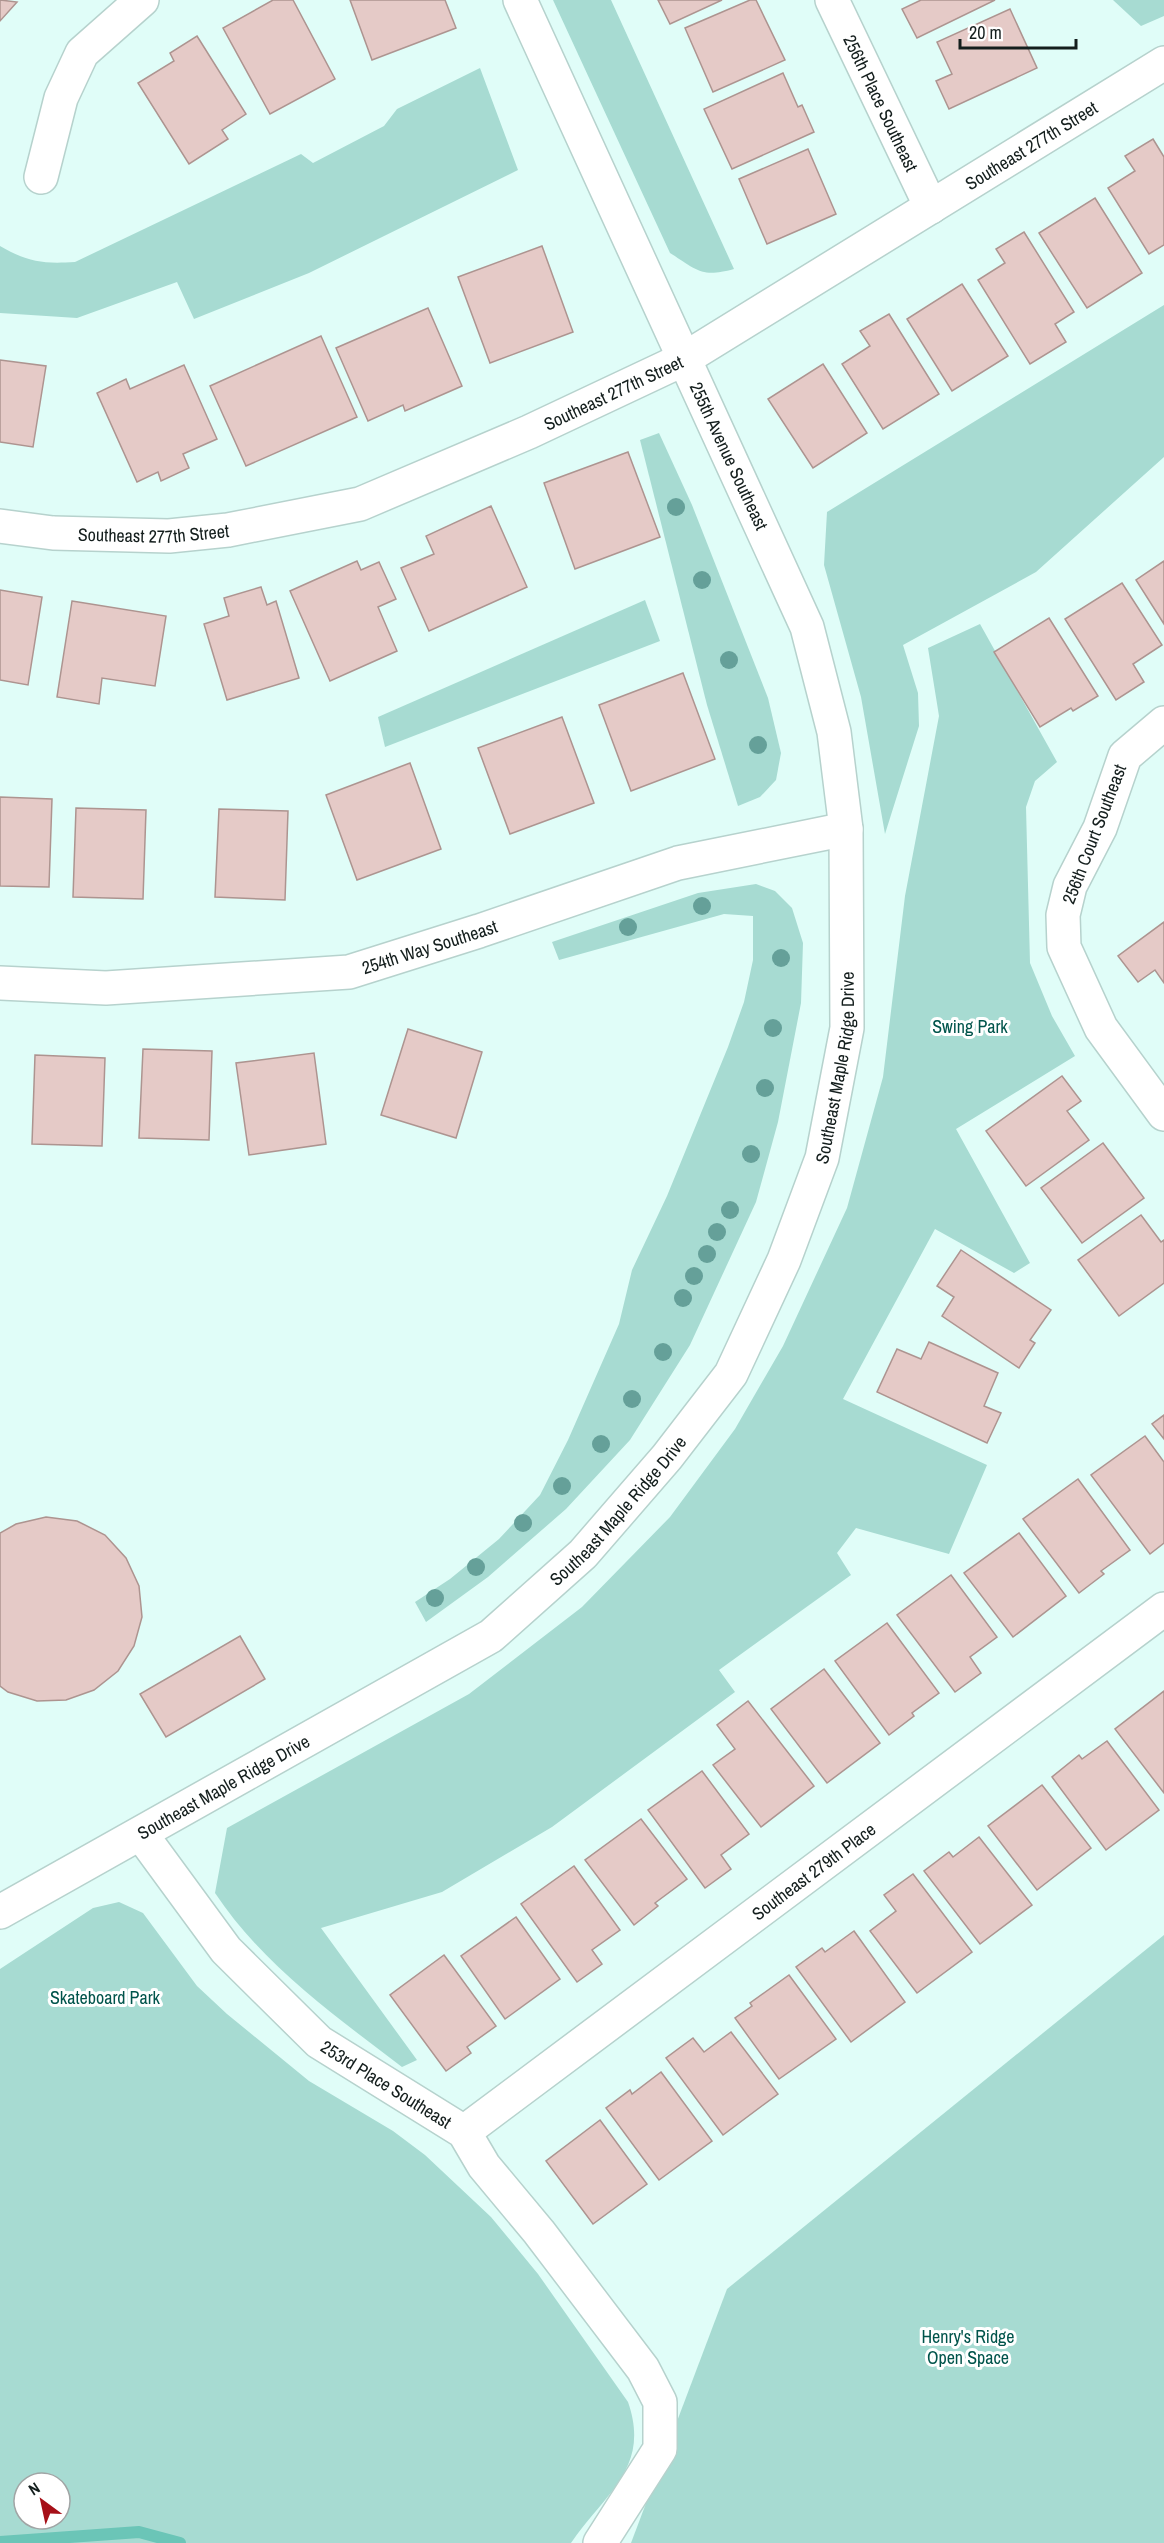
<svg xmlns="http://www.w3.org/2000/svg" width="1164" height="2543" font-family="'Archivo Narrow',sans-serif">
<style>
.green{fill:#a7dbd2;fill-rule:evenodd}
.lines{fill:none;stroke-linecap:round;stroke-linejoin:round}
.stream{stroke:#6bc5b7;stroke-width:12}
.building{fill:#e5cac7;stroke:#ad9490;stroke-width:1.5}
.minor-casing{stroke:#b6d2cd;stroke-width:36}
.minor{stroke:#fff;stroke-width:33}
.tree{fill:#65a099}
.labels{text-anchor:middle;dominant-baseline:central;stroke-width:6;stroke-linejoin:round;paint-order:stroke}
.street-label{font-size:18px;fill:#141e1d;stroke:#fff}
.park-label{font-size:18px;fill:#00544b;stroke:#fff}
</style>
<rect width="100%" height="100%" fill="#e0fdf8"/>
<g class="green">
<path d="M553 0H611L734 269C701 278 697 270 670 253Z"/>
<polygon points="1113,0 1164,0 1164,16 1141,26"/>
<path d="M480 68 518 170 309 273 194 319 177 282 77 318 0 313V246C28 262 42 264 75 262L301 154 313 163 384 126 397 109Z"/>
<polygon points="1164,305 1164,457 1036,572 903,645 918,693 919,726 885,834 861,697 824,565 827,512"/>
<polygon points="659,433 692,505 768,698 781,753 776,780 760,797 738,806 707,705 640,440"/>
<polygon points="645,600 660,641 385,747 378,717"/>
<path d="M980 624 1057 762 1035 781 1026 807 1030 963 1052 1016 1075 1056 956 1129 1030 1263 1014 1273 935 1229 843 1399 987 1465 949 1554 856 1528 837 1553 851 1575 719 1670 735 1692 552 1827 442 1892 321 1928 417 2060 402 2067C334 2015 263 1965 215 1893L227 1828 469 1694 582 1607 670 1517 735 1429 783 1346 847 1208 883 1077 905 896 939 716 928 648Z"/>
<polygon points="756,884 775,891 792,908 803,943 801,1003 778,1122 756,1202 690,1345 630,1440 566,1509 488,1577 426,1622 415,1602 450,1579 499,1539 540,1495 568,1440 619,1324 632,1270 667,1196 728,1047 744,1002 753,960 753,916 724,914 559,960 552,942 698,893"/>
<path d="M119 1902 143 1913 197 1986 227 2014 309 2081 393 2131 425 2155 491 2217 538 2274 628 2402C651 2468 605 2493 571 2543H0V1969L93 1908ZM24 2483H60V2519H24Z"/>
<polygon points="1164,1935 1164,2543 631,2543 727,2289"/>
</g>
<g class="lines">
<polyline class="stream" points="0,2542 139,2532 180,2543"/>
</g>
<g class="building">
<polygon points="0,0 17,2 0,21"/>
<polygon points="273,0 293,0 335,79 270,114 223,28"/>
<polygon points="350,0 445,0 456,28 372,60"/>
<polygon points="658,0 722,0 670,24"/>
<polygon points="750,0 756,0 785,60 713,92 685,28"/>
<polygon points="921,0 995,0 917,38 902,9"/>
<polygon points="1010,9 1037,68 949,109 936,81 952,74 937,42"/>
<polygon points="197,36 246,114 222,130 228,139 189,164 138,83 174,61 170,53"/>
<polygon points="783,73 798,107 802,105 814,132 732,169 704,109"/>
<polygon points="1153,139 1164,157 1164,245 1149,254 1108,188 1135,171 1125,156"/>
<polygon points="808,149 836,214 767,244 739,179"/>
<polygon points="1095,198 1142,273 1087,308 1039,233"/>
<polygon points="1024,232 1074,312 1055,324 1066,342 1030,364 978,280 1005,263 996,249"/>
<polygon points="542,246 573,332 490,363 458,277"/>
<polygon points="962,284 1008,356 952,391 907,319"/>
<polygon points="428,308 462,386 405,411 403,405 368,421 336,348"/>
<polygon points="889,314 939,394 883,429 842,364 870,346 860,331"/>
<polygon points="321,336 357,417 246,466 210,386"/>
<polygon points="0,360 46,366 33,447 0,442"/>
<polygon points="823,364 867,433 813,468 768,399"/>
<polygon points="184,365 217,439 183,454 189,468 161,481 158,472 137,482 97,393 126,379 130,389"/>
<polygon points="628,452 660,537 575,569 544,483"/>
<polygon points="491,506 527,587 429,631 401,568 434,554 426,536"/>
<polygon points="357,561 361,570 379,562 396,599 378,607 397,651 330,681 290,591"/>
<polygon points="1164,561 1164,624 1136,580"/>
<polygon points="1122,583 1162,645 1133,664 1144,682 1116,700 1065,619"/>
<polygon points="261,587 267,605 276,601 299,678 227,700 204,624 229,616 224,598"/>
<polygon points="0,590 42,597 28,685 0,680"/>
<polygon points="72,601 166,616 155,686 102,678 99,704 57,697"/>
<polygon points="1049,618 1098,696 1073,711 1071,708 1040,727 994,652"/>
<polygon points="683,673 715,759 631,791 599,705"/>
<polygon points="562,717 594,803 510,834 478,748"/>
<polygon points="410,763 441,849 357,880 326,795"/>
<polygon points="0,797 52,799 49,887 0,886"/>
<polygon points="76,808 146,810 143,899 73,897"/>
<polygon points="219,809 288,811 285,900 215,897"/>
<polygon points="1164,922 1164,983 1155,970 1138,982 1118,956"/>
<polygon points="408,1029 482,1052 456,1138 381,1115"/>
<polygon points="143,1049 212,1051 209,1140 139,1138"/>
<polygon points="314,1053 326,1144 249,1155 236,1063"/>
<polygon points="35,1055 105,1058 102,1146 32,1144"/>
<polygon points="1062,1076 1081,1101 1067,1111 1089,1140 1026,1186 986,1131"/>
<polygon points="1103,1143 1144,1198 1082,1243 1041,1188"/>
<polygon points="1141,1215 1161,1242 1164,1240 1164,1283 1119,1316 1078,1260"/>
<polygon points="961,1250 1051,1310 1030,1340 1035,1343 1019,1368 942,1316 954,1297 937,1286"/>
<polygon points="929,1342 998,1373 984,1406 1001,1413 987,1443 877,1392 897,1349 921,1359"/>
<polygon points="1164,1415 1164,1439 1152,1424"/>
<polygon points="1145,1436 1164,1462 1164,1543 1150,1554 1091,1475"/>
<polygon points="1078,1479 1130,1550 1101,1571 1104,1574 1079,1593 1023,1519"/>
<polygon points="46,1517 77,1521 105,1535 126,1558 139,1586 142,1617 134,1646 118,1671 94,1690 66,1700 37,1701 8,1692 0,1686 0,1533 16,1524"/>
<polygon points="1019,1533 1066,1596 1013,1637 964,1573"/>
<polygon points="951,1575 997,1637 970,1657 981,1673 955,1692 897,1615"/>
<polygon points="887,1623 939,1693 912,1713 914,1716 889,1735 835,1661"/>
<polygon points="240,1636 265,1679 166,1737 140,1694"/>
<polygon points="824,1669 880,1743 827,1783 771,1709"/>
<polygon points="1164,1691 1164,1793 1115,1729"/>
<polygon points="748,1701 814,1786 761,1827 713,1765 735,1749 717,1725"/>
<polygon points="1107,1741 1159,1810 1106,1850 1052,1777 1079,1755 1082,1759"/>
<polygon points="702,1771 749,1834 721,1855 731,1869 705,1888 648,1810"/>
<polygon points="1042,1785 1091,1848 1037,1890 988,1826"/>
<polygon points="641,1819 687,1879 655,1903 658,1906 634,1925 585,1860"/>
<polygon points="979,1837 1032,1905 980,1944 924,1871 949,1852 953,1857"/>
<polygon points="574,1866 620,1930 592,1950 602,1964 577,1982 521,1904"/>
<polygon points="913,1874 972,1952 917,1993 870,1931 896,1911 884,1895"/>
<polygon points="516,1917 560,1979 505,2019 461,1956"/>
<polygon points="854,1931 905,2002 851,2042 796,1967 822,1948 825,1952"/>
<polygon points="444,1955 496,2026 467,2047 471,2053 446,2071 390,1995"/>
<polygon points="789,1975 836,2039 779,2079 735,2018 752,2006 750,2003"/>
<polygon points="731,2032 778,2094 723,2135 666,2058 693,2038 704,2052"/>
<polygon points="661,2072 712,2141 659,2180 606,2108 630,2090 632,2094"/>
<polygon points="600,2120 647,2184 593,2224 546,2161"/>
</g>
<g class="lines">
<defs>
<g id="minor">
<path id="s1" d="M832 0 931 207"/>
<polyline points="41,177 61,98 82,53 142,0"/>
<path id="s2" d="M0 526 53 533 169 536 228 530 360 504 529 432 684 359 1164 63"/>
<polyline points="1164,723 1125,756 1100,828 1070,886 1063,915 1064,947 1101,1028 1164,1114"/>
<path id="s3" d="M0 983 106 988 349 972 479 931 678 863 846 829"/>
<path id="s4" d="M141 1834 226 1950 319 2042 464 2132 484 2166 539 2232 643 2369 660 2402V2449L600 2543"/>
<path id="s5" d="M0 1912 491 1636 583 1554 667 1457 731 1374 784 1260 822 1158 847 1028 846 829 834 732 807 627 520 0"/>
<path id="s6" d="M464 2132 1164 1609"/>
</g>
</defs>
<use href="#minor" class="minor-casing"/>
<use href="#minor" class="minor"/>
</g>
<g class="tree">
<circle cx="676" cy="507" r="9"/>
<circle cx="702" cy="580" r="9"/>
<circle cx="729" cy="660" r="9"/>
<circle cx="758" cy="745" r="9"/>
<circle cx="702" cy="906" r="9"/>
<circle cx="628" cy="927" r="9"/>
<circle cx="781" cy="958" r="9"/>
<circle cx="773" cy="1028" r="9"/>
<circle cx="765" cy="1088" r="9"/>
<circle cx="751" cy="1154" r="9"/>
<circle cx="730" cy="1210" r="9"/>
<circle cx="717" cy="1232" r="9"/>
<circle cx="707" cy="1254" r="9"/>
<circle cx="694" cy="1276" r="9"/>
<circle cx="683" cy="1298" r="9"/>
<circle cx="663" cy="1352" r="9"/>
<circle cx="632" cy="1399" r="9"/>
<circle cx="601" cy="1444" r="9"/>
<circle cx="562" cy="1486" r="9"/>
<circle cx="523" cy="1523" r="9"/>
<circle cx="476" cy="1567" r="9"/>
<circle cx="435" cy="1598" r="9"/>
</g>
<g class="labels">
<g class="street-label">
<text stroke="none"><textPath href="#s1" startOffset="114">256th Place Southeast</textPath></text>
<text stroke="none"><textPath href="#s2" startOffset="1126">Southeast 277th Street</textPath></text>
<text stroke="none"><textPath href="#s2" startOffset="640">Southeast 277th Street</textPath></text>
<text transform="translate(729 456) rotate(65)">255th Avenue Southeast</text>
<text stroke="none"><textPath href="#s2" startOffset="154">Southeast 277th Street</textPath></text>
<text transform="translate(1094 834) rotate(-69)">256th Court Southeast</text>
<text stroke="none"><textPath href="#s3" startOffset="434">254th Way Southeast</textPath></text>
<text stroke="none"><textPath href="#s5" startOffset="1246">Southeast Maple Ridge Drive</textPath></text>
<text stroke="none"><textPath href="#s5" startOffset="742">Southeast Maple Ridge Drive</textPath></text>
<text stroke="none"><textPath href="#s5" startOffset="256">Southeast Maple Ridge Drive</textPath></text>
<text stroke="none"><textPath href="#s6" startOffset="436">Southeast 279th Place</textPath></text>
<text stroke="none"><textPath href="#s4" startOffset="354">253rd Place Southeast</textPath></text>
</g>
<g class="park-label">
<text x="970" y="1026">Swing Park</text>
<text x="105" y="1997">Skateboard Park</text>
<text x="968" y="2336">Henry's Ridge<tspan x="968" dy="21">Open Space</tspan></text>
</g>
</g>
<g transform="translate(42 2501) rotate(327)"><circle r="28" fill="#ffffff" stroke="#a1a5a5" stroke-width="1.5"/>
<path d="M0-4.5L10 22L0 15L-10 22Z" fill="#a61018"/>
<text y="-9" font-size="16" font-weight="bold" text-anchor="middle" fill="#141e1d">N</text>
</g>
<path d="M960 39v9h116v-9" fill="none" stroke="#141e1d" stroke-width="3"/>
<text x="969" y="39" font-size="18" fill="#141e1d" stroke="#ffffff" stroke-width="4.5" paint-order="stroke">20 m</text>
</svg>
